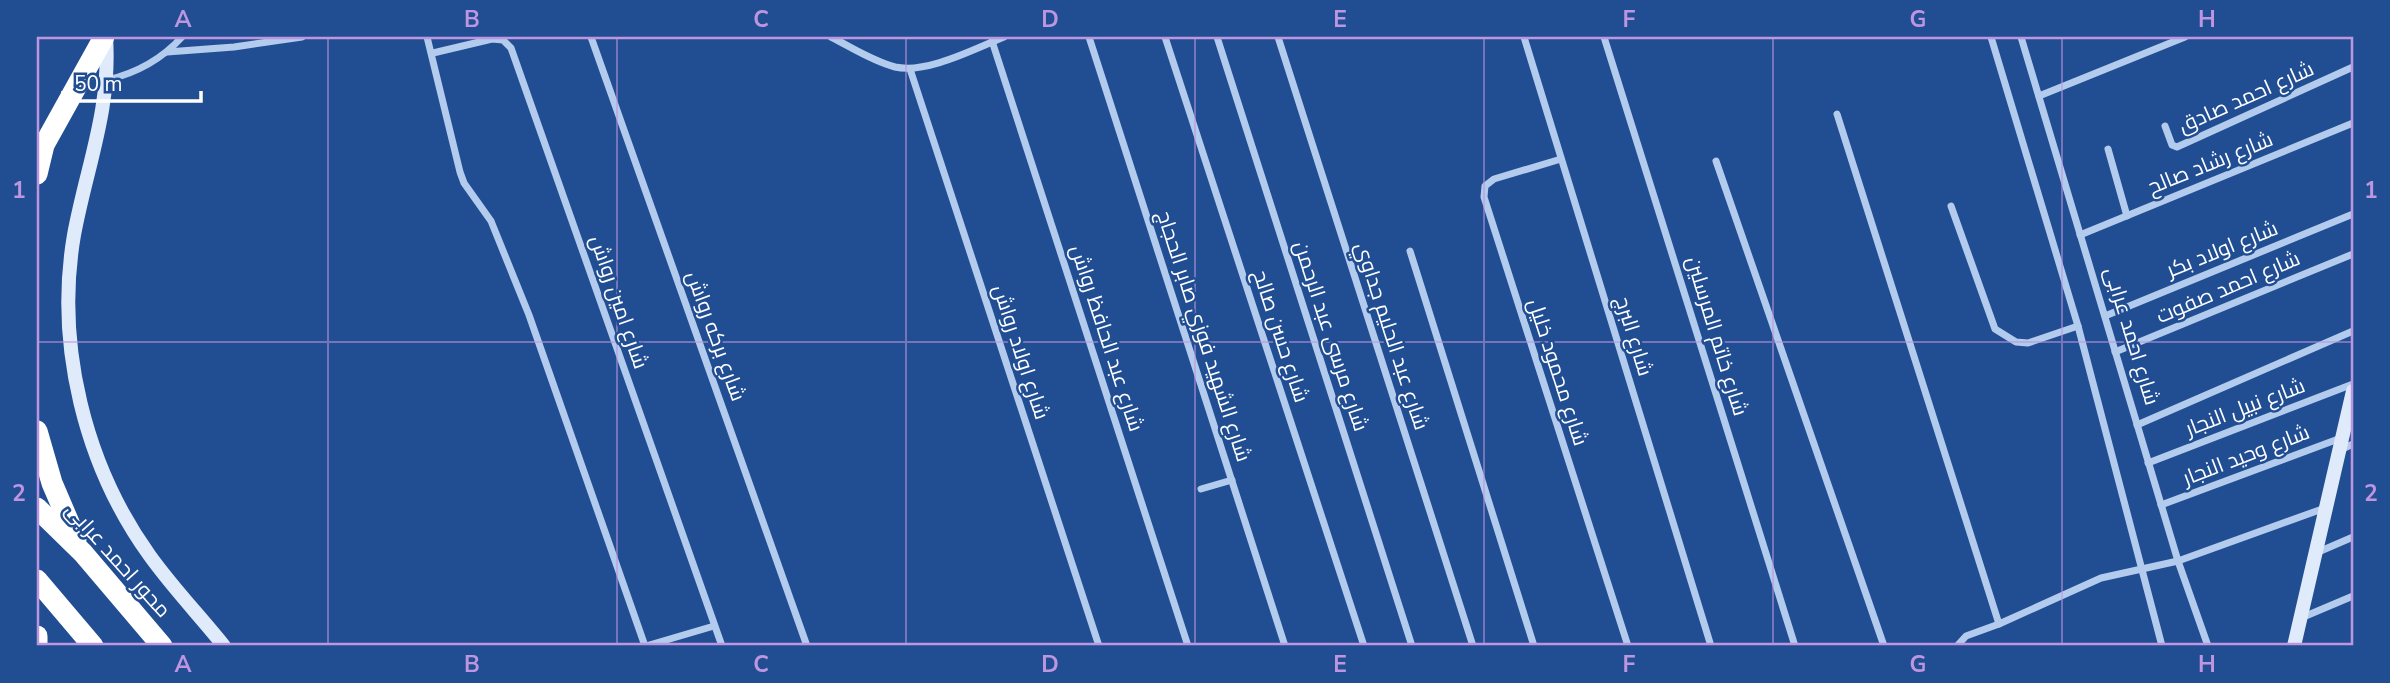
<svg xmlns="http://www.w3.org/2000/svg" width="2390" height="683" font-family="'Nunito Sans',Cairo,sans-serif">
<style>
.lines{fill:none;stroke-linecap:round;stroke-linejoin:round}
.street{stroke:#b3cbed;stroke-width:7}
.secondary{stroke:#dfeafa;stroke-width:14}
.highway{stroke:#fff;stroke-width:21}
.grid{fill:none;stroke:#bd96df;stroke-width:2;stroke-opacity:0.55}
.labels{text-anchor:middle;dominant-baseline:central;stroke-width:5;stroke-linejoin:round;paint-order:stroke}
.street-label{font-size:21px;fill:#fff;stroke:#214e93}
.neatline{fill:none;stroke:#bd96df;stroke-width:2.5}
.grid-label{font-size:23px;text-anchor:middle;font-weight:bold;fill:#bd96df}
</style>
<rect width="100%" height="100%" fill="#214e93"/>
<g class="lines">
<g class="street">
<polyline points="427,37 460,172 464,183 491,221 529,315 645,646"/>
<polyline points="591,37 807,646"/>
<path d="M831 37C851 47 872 61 895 67 927 74 974 49 1004 37"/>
<polyline points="1089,37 1285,646"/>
<polyline points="1165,37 1364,646"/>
<polyline points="1217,37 1412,646"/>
<polyline points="1278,37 1473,646"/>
<polyline points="1524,37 1711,646"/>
<polyline points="1604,37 1795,646"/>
<polyline points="1991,37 2078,326 2162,646"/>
<polyline points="2021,37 2178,561 2208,646"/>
<polyline points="992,41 1188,646"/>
<polyline points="167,52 234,47 302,37"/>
<polyline points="433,53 492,39 503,40 511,48 722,646"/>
<polyline points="910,69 1099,646"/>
<path d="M107 80C137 73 161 60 182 37"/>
<polyline points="2039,96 2185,37"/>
<polyline points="1837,114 1999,624"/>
<polyline points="2165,126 2172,145 2177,147 2353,67"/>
<polyline points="2108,149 2127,216"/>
<polyline points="1561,159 1494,179 1485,186 1484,197 1628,646"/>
<polyline points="1716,161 1884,646"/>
<polyline points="1951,206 1995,329 2016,342 2028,343 2078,326"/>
<polyline points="2080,235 2353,123"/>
<polyline points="1410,251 1534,646"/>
<polyline points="2105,316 2353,214"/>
<polyline points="2115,352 2353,254"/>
<polyline points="2137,425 2353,331"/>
<polyline points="2340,450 2353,444"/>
<polyline points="2148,463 2353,384"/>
<polyline points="1201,489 1232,480"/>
<polyline points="2161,505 2341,438"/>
<polyline points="2316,553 2353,537"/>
<polyline points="2301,618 2353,596"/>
<polyline points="646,646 714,626"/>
<polyline points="1957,646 1966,636 1999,624 2101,578 2178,561 2325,508"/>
</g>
<g class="secondary">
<path d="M106 37C111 110 87 165 74 235 55 345 85 466 150 556 173 588 200 616 224 646"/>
<polyline points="2294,646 2353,391"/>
</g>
<g class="highway">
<polyline points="37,174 44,145 104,37"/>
<polyline points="37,431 52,483 76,539"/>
<polyline points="37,508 83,553 162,646"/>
<polyline points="37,580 93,646"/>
<polyline points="37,636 37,646"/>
</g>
</g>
<path class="grid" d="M328 37V646M617 37V646M906 37V646M1195 37V646M1484 37V646M1773 37V646M2062 37V646M37 342H2353"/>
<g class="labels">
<g class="street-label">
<text transform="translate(2246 97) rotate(-24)">شارع احمد صادق</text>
<text transform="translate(2210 163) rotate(-22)">شارع رشاد صالح</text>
<text transform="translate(2222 249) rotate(-22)">شارع اولاد بكر</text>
<text transform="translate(2228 287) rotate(-23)">شارع احمد صفوت</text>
<text transform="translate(619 302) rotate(71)">شارع امين رواش</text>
<text transform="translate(716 336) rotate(70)">شارع بركه رواش</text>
<text transform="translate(1204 336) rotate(72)">شارع الشهيد فوزي صابر الحجاج</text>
<text transform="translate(1281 336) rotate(72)">شارع حسن صالح</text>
<text transform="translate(1331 336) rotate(72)">شارع مرسى عبد الرحمن</text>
<text transform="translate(1392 336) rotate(72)">شارع عبد الحليم جداوي</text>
<text transform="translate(1634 336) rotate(73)">شارع البرج</text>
<text transform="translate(1717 336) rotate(73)">شارع خاتم المرسلين</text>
<text transform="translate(2132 336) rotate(73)">شارع احمد عرابى</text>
<text transform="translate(1107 338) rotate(72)">شارع عبد الحافظ رواش</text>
<text transform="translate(1021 352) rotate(72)">شارع اولاد رواش</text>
<text transform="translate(1558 372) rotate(72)">شارع محمود خليل</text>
<text transform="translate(2245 407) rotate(-21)">شارع نبيل النجار</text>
<text transform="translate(2246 455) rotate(-21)">شارع وحيد النجار</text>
<text transform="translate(118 560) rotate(48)">محور احمد عرابى</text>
</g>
</g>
<rect width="2390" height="683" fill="none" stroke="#214e93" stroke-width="77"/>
<path d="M63 91v10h138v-10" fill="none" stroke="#ffffff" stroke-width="3.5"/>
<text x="74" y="91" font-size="21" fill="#ffffff" stroke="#214e93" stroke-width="5" paint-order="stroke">50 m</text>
<rect x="38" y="38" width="2314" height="606" class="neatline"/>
<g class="grid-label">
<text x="183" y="27">A</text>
<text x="472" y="27">B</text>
<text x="761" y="27">C</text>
<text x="1050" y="27">D</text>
<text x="1340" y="27">E</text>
<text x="1629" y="27">F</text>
<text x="1918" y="27">G</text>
<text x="2207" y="27">H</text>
<text x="19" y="198">1</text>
<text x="2371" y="198">1</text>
<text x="19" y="501">2</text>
<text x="2371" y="501">2</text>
<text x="183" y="672">A</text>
<text x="472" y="672">B</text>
<text x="761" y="672">C</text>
<text x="1050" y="672">D</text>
<text x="1340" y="672">E</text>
<text x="1629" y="672">F</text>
<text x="1918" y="672">G</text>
<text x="2207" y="672">H</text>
</g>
</svg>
